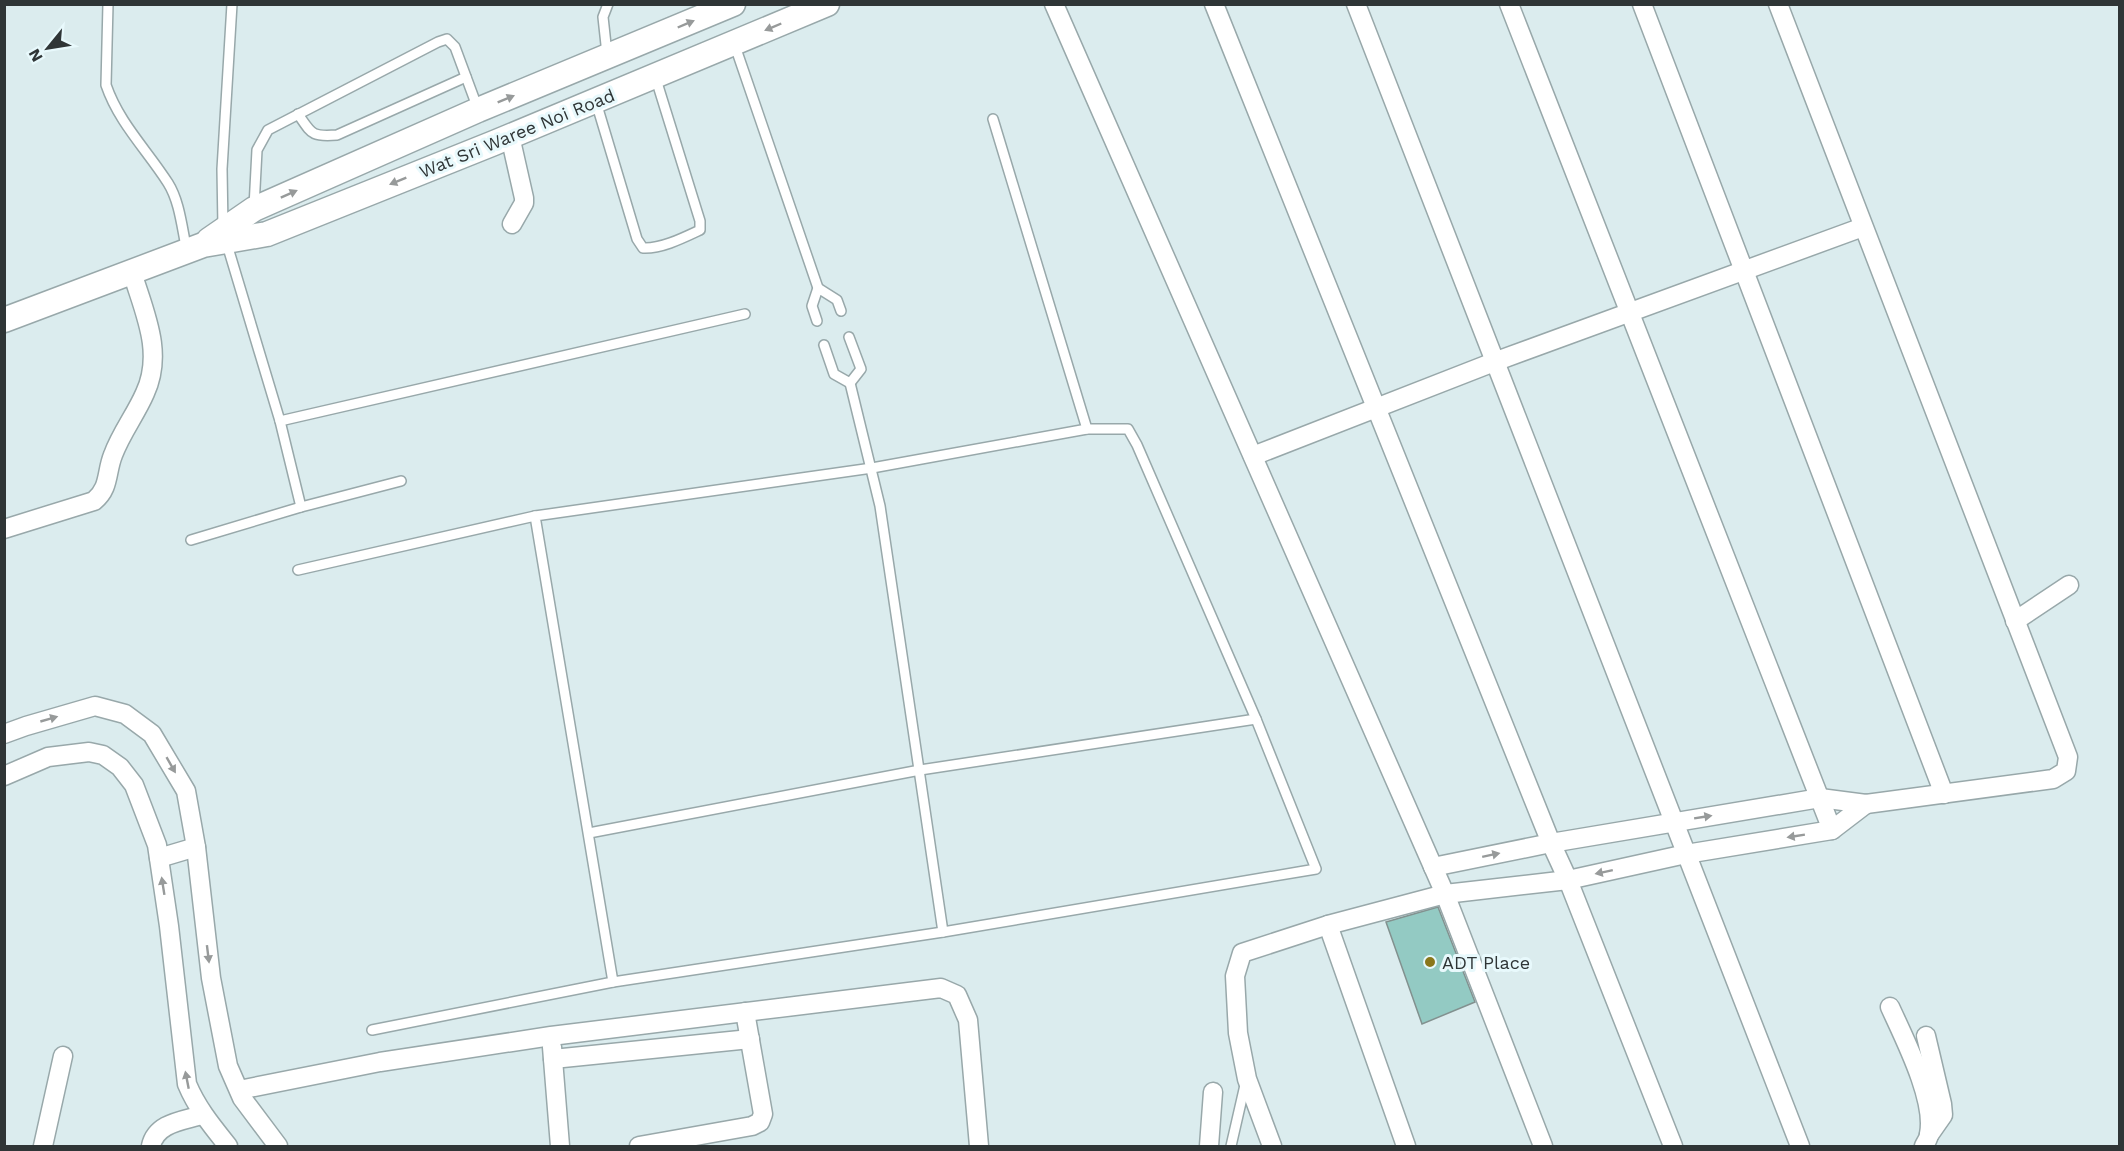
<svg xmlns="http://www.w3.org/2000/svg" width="2124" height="1151" font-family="'Work Sans',sans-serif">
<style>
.building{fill:#93cac3;stroke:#82918f;stroke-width:1.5}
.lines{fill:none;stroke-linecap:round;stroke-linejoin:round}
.service-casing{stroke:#98a8aa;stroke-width:12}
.minor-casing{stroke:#98a8aa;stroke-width:21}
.secondary-casing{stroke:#98a8aa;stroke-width:27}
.service{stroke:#fff;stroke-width:9}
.minor{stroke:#fff;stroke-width:18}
.secondary{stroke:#fff;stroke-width:24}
.oneway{fill:#979a9a}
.poi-dot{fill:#8a771b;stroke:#e8f9fc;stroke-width:2}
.labels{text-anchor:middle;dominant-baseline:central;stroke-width:6;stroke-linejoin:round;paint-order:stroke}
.street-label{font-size:18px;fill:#2f3536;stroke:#e8f9fc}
.poi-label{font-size:18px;fill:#2f3536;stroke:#e8f9fc;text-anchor:start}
</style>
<rect width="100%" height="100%" fill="#dbecee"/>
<polygon class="building" points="1438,907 1475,1002 1422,1024 1386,922"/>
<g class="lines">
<defs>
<g id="service">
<path d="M108 4 106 85C119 123 147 150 168 183 180 202 182 229 187 251"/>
<polyline points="734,43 818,288"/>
<polyline points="607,54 603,17 608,4"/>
<path d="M596 102 637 239 643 248C661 249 683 238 700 230V221L655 76"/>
<path d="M298 114C312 134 311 137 337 135L466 77"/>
<polyline points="993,119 1087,429"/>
<polyline points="254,207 257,150 268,130 438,42 447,39 455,47 478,109"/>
<polyline points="223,228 222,169 232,4"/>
<polyline points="226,241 280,421 301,507"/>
<polyline points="817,321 812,306 818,288 837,300 841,311"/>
<polyline points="824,345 834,374 850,383 861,369 849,337"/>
<polyline points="850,383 880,506 943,932"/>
<polyline points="280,421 745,314"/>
<polygon points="1087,429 1128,429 1137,445 1256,719 1316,869 943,932 613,982 535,516 872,468"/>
<polyline points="191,540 301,507 401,481"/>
<polyline points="298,570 535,516"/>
<polyline points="589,833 920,770 1256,719"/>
<polyline points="372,1030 613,982"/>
<polyline points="1231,1146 1245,1085"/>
</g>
<g id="minor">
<polyline points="1054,4 1445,894 1543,1146"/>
<polyline points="1214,4 1551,843 1568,880 1673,1146"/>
<polyline points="1356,4 1800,1146"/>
<polyline points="1509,4 1832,830"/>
<polyline points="1642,4 1944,794"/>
<polyline points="510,136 524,198 524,203 512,224"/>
<polyline points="1253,456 1494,362 1863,227"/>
<path d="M4 529 94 501C110 488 106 472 113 455 121 433 136 414 145 393 164 352 144 312 132 272"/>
<polyline points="2015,621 2069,585"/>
<polyline points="4,734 26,726 95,706 125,714 152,734 186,791 196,847 211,978 228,1066 242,1098 278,1146"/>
<path d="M4 776 48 757 89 752 103 755 120 767 134 785 157 845 169 926 187 1084C197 1108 212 1126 228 1146"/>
<polyline points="159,858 196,847"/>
<polyline points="1433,867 1551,843 1820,798 1866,804 2053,779 2066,771 2068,757 1778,4"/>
<polyline points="1328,925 1406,1146"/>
<path d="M1890 1007C1904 1038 1936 1100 1929 1134 1929 1138 1926 1142 1924 1146"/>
<polyline points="1926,1036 1942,1104 1943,1115 1929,1135"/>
<polyline points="552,1047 560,1146"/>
<polyline points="553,1059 750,1039"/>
<polyline points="239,1090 380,1062 551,1036 941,988 957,995 968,1020 979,1146"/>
<polyline points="43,1146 63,1056"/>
<path d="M151 1146C156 1123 182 1121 202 1115"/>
<polyline points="639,1146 752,1126 760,1122 763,1114 745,1012"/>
<polyline points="1209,1146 1213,1092"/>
<polyline points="1272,1146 1247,1079 1238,1033 1235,976 1242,953 1328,925 1445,894 1568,880 1686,854 1832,830 1866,804"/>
</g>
<g id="secondary">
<polyline points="209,240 254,209 478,110 733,4"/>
<polyline points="4,320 203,245 267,234 494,143 827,4"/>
</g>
</defs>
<use href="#service" class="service-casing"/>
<use href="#minor" class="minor-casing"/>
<use href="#secondary" class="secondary-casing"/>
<use href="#service" class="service"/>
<use href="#minor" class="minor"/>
<use href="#secondary" class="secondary"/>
</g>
<defs><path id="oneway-solid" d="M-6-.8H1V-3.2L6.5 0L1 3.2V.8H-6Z" transform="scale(1.5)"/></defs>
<g class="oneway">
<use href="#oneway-solid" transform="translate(686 24) rotate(-23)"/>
<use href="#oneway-solid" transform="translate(773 27) rotate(157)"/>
<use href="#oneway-solid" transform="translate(506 99) rotate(-22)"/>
<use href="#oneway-solid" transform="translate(398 181) rotate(158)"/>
<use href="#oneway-solid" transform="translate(289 194) rotate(-24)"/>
<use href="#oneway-solid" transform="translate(49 719) rotate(-16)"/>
<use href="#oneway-solid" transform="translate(171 765) rotate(60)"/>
<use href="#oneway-solid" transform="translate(1703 817) rotate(-9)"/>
<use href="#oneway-solid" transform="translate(1796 836) rotate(171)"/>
<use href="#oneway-solid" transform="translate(1491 855) rotate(-12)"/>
<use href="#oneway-solid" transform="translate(1604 872) rotate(168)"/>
<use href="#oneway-solid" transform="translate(163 886) rotate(-99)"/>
<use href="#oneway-solid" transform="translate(208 954) rotate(83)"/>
<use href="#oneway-solid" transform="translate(187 1080) rotate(-101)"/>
</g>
<circle class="poi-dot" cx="1430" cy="962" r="6"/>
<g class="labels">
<g class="street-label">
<text transform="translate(517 133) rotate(-22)">Wat Sri Waree Noi Road</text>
</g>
<g class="poi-label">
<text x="1442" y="962">ADT Place</text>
</g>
</g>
<rect width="2124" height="1151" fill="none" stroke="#2f3536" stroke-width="12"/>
<g transform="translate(48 48) rotate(240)" stroke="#e8f9fc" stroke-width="4.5" paint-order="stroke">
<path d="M0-4.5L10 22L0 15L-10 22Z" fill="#2f3536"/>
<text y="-9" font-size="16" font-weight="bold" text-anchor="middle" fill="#2f3536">N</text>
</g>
</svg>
